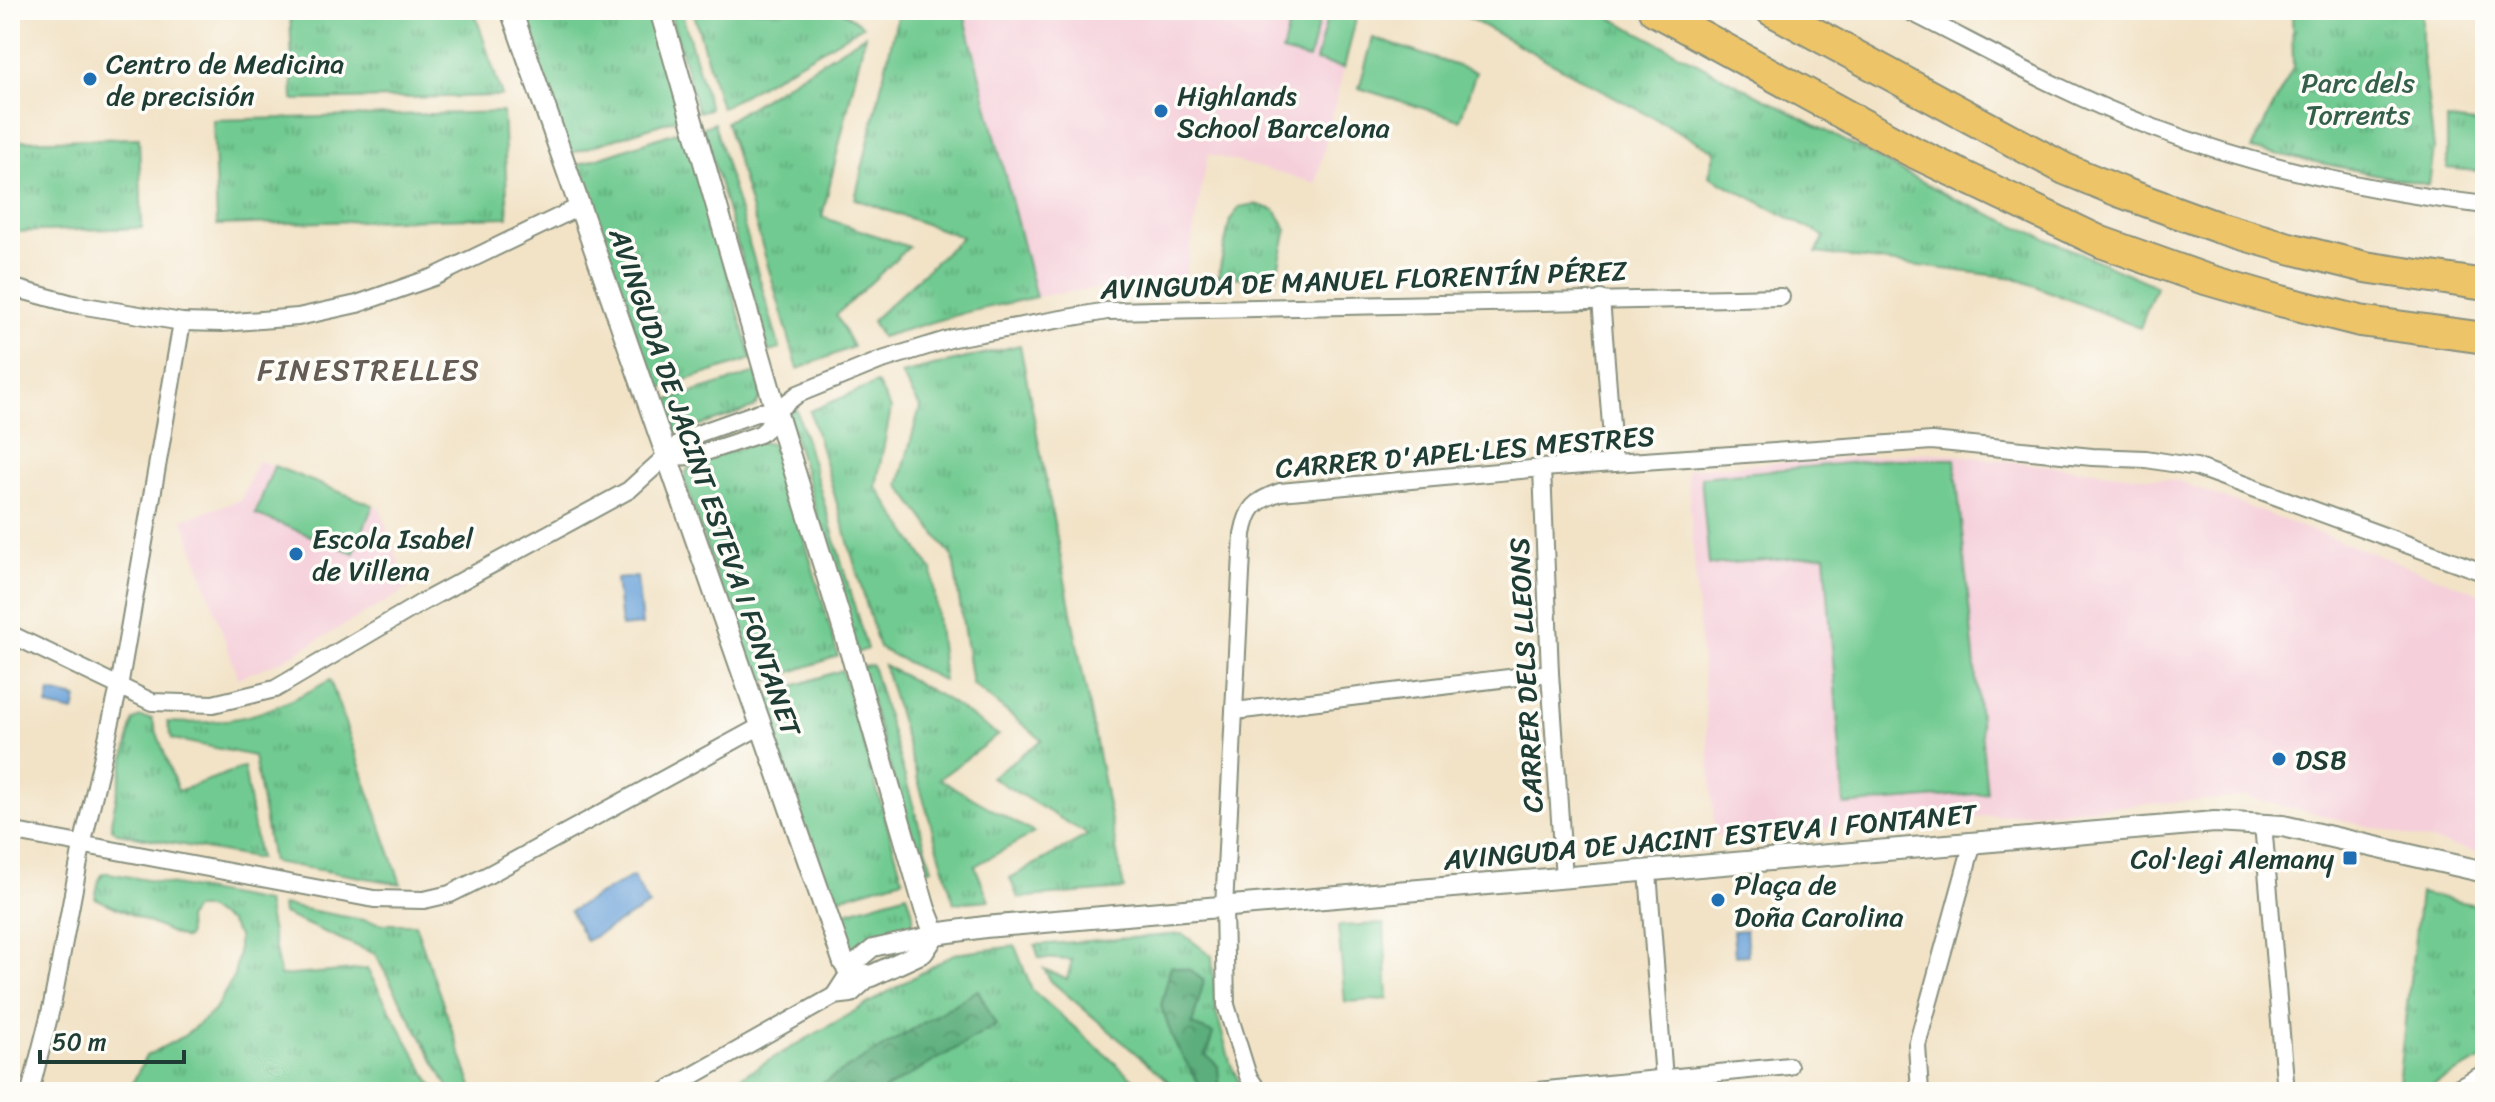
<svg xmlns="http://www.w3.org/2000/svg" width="2495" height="1102" font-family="Sriracha,sans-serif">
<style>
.built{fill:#f5cfda}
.grass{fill:url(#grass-tufts);stroke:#488462;stroke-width:2}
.forest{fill:url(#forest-crowns);stroke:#3e7658;stroke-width:2}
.pitch{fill:#71ca91;stroke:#488462;stroke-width:2}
.water{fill:#6ba2d9;stroke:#457086;stroke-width:2}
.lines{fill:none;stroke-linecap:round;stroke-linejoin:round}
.minor-casing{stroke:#88907e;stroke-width:20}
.tertiary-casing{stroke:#88907e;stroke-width:24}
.motorway-casing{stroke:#88907e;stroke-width:34}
.minor{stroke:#fff;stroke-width:16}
.tertiary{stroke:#fff;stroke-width:20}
.motorway{stroke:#eec469;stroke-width:30}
.poi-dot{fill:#1f6fb2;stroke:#fdfcf7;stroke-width:3}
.labels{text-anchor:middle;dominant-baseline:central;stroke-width:7;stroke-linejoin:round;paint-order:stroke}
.poi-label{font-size:28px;fill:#1f3d34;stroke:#fdfcf7;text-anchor:start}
.park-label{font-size:28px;fill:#34604b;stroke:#fdfcf7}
.street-label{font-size:28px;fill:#1f3d34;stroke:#fdfcf7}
.neighbourhood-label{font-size:30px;letter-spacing:2px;fill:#645c55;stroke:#fdfcf7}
</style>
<defs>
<pattern id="grass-tufts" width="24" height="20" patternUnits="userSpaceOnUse" patternTransform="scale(2)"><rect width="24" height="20" fill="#71ca91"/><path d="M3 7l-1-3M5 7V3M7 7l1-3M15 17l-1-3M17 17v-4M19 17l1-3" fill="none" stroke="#5ca577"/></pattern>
<pattern id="forest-crowns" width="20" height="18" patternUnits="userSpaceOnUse" patternTransform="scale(2)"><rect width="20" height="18" fill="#5cae7b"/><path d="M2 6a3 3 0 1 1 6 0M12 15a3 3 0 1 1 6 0" fill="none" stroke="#4b8f66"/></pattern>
</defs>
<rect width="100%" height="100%" fill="#fdfcf7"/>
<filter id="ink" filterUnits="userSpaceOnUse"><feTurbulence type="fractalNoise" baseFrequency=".0125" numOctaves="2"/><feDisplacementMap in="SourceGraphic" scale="16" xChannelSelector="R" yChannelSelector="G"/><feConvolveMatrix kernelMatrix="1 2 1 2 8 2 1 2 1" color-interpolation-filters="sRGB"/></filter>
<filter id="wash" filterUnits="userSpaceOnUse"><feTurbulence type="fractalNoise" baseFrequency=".006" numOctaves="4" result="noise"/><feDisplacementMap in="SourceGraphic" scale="32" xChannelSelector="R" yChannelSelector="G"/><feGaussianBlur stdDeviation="1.8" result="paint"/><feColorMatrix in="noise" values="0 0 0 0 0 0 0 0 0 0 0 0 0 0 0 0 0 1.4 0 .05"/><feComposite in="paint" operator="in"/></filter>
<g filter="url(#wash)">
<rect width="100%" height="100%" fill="#f2e3c7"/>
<g class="built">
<polygon points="963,10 1358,10 1316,183 1208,154 1184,283 1083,290 1036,297"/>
<polygon points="1931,452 2178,481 2485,595 2485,854 2245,797 1715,836 1687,469"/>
<polygon points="258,460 380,508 408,589 283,660 238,678 183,519 241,500"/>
</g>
<g class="grass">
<polygon points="290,10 474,10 502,96 293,100"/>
<polygon points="519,10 651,10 682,117 569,154"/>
<polygon points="669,10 681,10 710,109 698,112"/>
<polygon points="693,10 840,10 863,26 721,108"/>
<polygon points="893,10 963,10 1036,297 967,312 881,337 872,321 962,237 855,199 898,14"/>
<polygon points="1454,10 1596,10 1955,199 2156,286 2140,328 2015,278 1816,253 1825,237 1709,176 1715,151"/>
<polygon points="2292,10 2422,10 2422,52 2434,149 2429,185 2251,149 2293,68"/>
<polygon points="865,35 822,217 909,247 836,315 853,347 798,369 726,122"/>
<polygon points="503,112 508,217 217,225 213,120"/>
<polygon points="2447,120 2485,124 2485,172 2447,168"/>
<polygon points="714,123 780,349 769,352 703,127"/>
<polygon points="685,129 752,359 652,391 574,166"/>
<polygon points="139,138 142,228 10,232 10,141"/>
<polygon points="1255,204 1275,210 1287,229 1276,278 1218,277 1230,220 1240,207"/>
<polygon points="1020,345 1124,889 1018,898 1010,878 1088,835 991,777 1042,740 972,684 953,558 899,485 920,407 901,374"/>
<path d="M756 373C760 386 765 397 753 408L681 432C664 431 662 418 656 404Z"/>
<polygon points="877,383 891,409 876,486 932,570 944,681 879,648 810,411"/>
<polygon points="796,407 867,649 857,653 789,418 791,411"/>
<polygon points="759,442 772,444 779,450 838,656 753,685 684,479 687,470 694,463"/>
<polygon points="872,665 932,869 921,872 861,668"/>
<polygon points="884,665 946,699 998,735 939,779 1034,833 975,866 989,900 954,903"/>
<polygon points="842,670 903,879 828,901 757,698"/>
<path d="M330 680 401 884 272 862 254 756 172 739 167 722C235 726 271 713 330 680Z"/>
<polygon points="140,717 152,719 178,791 244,767 259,859 118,833 112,829 111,822 132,725 133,721"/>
<polygon points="103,873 109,873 266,902 280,976 367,969 436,1092 128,1092 146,1056 184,1036 215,1010 234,976 238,955 238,936 229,922 206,909 194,909 187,919 188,936 185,939 95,898 99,880"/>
<polygon points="2420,893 2485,907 2485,1058 2418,1092 2397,1092"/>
<path d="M907 894C912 909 919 923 905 935L862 948 856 949 845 944 833 916Z"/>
<polygon points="282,905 385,924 415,924 474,1092 451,1092 375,954 283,914"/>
<polygon points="1183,934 1212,956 1216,1011 1231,1065 1244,1092 1181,1092 1051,981 1044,969 1067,979 1072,960 1039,958 1035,945"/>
<polygon points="1015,946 1032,990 1148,1092 714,1092 954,954"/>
</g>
<g class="forest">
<polygon points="1171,966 1190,970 1204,981 1192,1025 1213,1033 1206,1055 1218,1066 1220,1092 1204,1092 1174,1042 1161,1006"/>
<polygon points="978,990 996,1025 881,1092 808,1092"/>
</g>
<g class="pitch">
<polygon points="1293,10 1322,10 1309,59 1282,52"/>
<polygon points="1329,10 1358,11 1344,68 1316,61"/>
<polygon points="1373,38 1476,72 1460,120 1359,88"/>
<polygon points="1889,459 1955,459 1987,793 1844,805 1825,555 1709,565 1701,477"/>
<polygon points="274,466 373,505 354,553 255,514"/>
<polygon points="1384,924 1388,999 1345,1002 1338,926"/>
</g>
<g class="water">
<polygon points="637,577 642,625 621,627 616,579"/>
<polygon points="50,692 77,698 74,712 47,706"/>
<polygon points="633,876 649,905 586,941 570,911"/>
<polygon points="1746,930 1748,955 1735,956 1733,931"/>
</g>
</g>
<g filter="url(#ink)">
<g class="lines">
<defs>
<g id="minor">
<path d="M1907 10C1987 50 2065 94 2149 126 2256 167 2371 191 2485 205"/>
<polyline points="10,287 73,304 182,322 222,323 298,317 357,304 434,277 579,207"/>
<polyline points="1601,299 1614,463"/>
<polyline points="665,457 694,456 760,434 767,428 776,411 798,394 879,361 953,338 1107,311 1781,297"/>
<polyline points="1542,468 1550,673 1564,878"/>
<polyline points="10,634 152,702 213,704 275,689 421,603 629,490 686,438 759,412 776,411"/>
<polyline points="1235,711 1550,673"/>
<polyline points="2263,824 2286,1092"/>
<polyline points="10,831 374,899 424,900 450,894 490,874 761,726"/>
<polyline points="1648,872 1665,1092"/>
<polyline points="834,996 856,962 873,948 935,934"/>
<polyline points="30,1092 52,1005 82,846 119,687 182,322"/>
<polyline points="664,1092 834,996 851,994 871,976"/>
<path d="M1259 1092 1248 1076 1226 1005 1224 908 1243 534C1248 508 1254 501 1280 492L1542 468 1932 441 2092 457 2146 459 2196 467 2485 573"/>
<polyline points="1527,1092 1789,1066"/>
<polyline points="1920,1092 1917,1045 1973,842"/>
<polyline points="2449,1092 2485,1073"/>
</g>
<g id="tertiary">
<polyline points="511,10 844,963 850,972 871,976 923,952 935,934 985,927 2215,822 2283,826 2485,872"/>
<polyline points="660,10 776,411 853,660 925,909 935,934"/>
</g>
<g id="motorway">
<polyline points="1654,10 1913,152 2101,242 2202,278 2281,301 2360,321 2485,338"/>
<polyline points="1771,10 2065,169 2121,192 2217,227 2289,248 2365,267 2485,285"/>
</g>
</defs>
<use href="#minor" class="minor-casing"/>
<use href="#tertiary" class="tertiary-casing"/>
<use href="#motorway" class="motorway-casing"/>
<use href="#minor" class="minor"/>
<use href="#tertiary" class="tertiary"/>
<use href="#motorway" class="motorway"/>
</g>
</g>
<g class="poi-dot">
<circle cx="90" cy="79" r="8"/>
<circle cx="1161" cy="111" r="8"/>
<circle cx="296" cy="554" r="8"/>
<circle cx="2279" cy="759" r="8"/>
<rect x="2342" y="850" width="16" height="16" rx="4"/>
<circle cx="1718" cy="900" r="8"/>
</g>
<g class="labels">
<g class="poi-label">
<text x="106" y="63">Centro de Medicina<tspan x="106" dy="32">de precisión</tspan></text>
<text x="1177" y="95">Highlands<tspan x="1177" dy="32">School Barcelona</tspan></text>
<text x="312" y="538">Escola Isabel<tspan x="312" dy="32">de Villena</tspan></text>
<text x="2295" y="759">DSB</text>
<text x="2334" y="858" text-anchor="end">Col·legi Alemany</text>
<text x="1734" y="884">Plaça de<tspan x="1734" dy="32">Doña Carolina</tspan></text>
</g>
<g class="park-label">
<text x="2358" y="82">Parc dels<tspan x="2358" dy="32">Torrents</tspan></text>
</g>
<g class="street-label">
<text transform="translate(1364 280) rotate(-2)">AVINGUDA DE MANUEL FLORENTÍN PÉREZ</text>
<text transform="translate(1465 452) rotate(-5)">CARRER D'APEL·LES MESTRES</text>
<text transform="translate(705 482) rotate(71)">AVINGUDA DE JACINT ESTEVA I FONTANET</text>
<text transform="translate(1526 675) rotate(-93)">CARRER DELS LLEONS</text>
<text transform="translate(1710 837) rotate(-5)">AVINGUDA DE JACINT ESTEVA I FONTANET</text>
</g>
<g class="neighbourhood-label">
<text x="369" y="370">FINESTRELLES</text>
</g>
</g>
<rect width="2495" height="1102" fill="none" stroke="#fdfcf7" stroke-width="40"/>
<path d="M40 1050v12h144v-12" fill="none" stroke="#1f3d34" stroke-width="4"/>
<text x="52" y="1050" font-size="24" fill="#1f3d34" stroke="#fdfcf7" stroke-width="6" paint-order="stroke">50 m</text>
</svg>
